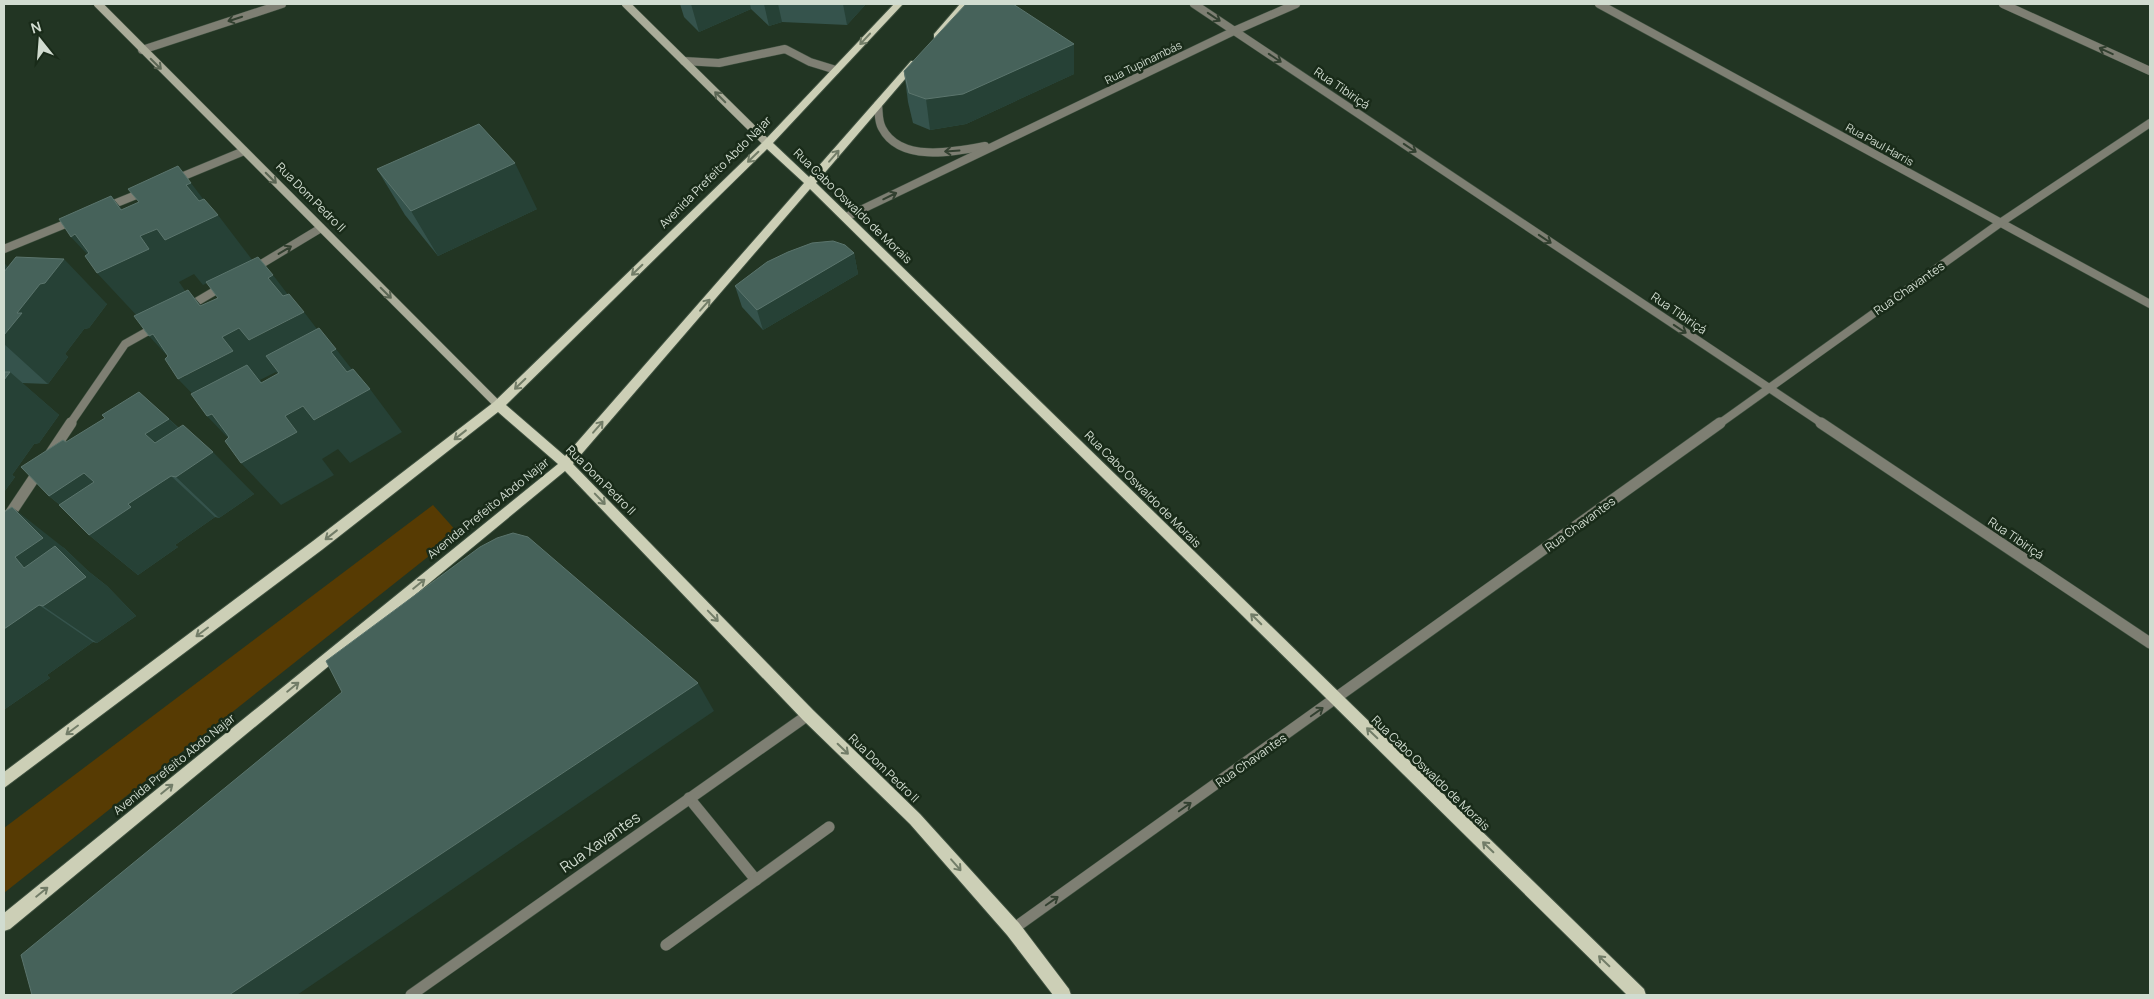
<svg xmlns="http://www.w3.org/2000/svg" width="2154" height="999" font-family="Manrope,sans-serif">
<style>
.green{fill:#573b03}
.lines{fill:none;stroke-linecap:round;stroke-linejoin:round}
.lane-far1-casing{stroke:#3e503f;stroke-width:9}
.lane-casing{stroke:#3e503f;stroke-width:12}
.street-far1-casing{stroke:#3e503f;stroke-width:9}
.street-casing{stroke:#3e503f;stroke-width:12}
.secondary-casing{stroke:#3e503f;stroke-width:9}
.primary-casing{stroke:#3e503f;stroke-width:2}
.lane-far1{stroke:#7e7f73;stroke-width:8}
.lane{stroke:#7e7f73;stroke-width:11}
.street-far1{stroke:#7e7f73;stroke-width:8}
.street{stroke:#7e7f73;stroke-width:11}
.secondary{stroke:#aaac99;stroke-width:8}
.primary{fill:#cccfb6;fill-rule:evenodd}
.wall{fill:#35534c}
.shaded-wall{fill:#264136;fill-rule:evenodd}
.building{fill:#46625a;stroke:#5b756d}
.oneway{stroke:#324030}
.oneway2{stroke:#727d68}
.oneway3{stroke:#5a6553}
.labels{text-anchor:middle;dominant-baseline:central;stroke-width:5;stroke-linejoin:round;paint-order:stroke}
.far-street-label{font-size:11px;fill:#d1dcd0;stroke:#192b19}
.street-label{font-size:12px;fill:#d1dcd0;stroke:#192b19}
.near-street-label{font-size:15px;fill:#d1dcd0;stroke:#192b19}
</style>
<rect width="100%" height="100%" fill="#223523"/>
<polygon class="green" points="433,505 458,533 4,893 4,828"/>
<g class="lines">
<defs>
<polyline id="lane-far1" points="684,61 719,63 785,49 810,62 836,70"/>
<g id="lane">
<polyline points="689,798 756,880"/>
<polyline points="666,945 829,827"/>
</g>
<g id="street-far1">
<polyline points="1194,4 1823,424"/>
<polyline points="1599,4 2150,304"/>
<polyline points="2003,4 2150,71"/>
<polyline points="142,50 282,4"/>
<path d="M878 105C879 112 878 121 882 128 900 163 954 152 985 146"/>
<polyline points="174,180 244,151"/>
<polyline points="104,208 146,191"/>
<polyline points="846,217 1234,31 1296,4"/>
<polyline points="4,249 75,220"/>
<polyline points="253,269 321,228"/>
<polyline points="186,308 225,285"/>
<polyline points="70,424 125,344 157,326"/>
<polyline points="1719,424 2000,223 2150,123"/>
</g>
<g id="street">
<polyline points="1821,423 2150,643"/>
<polyline points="51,453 71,423"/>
<polyline points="4,518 10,514 40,469"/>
<polyline points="1013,929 1720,423"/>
<polyline points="411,995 808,715"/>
</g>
<g id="secondary">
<polyline points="98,4 498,405"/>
<polyline points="626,4 767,143"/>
</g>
<g id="primary">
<path d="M894 4H903L773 143 809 177 911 61H917V65L816 183 1644 989 1646 995H1627L810 189 573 464 813 710 920 814 1019 923 1069 989 1071 995H1053L1007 935 910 824 803 720 565 471 10 929 4 931V913L558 464 498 412 323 549 4 788V772L313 541 494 402 764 141ZM767 149 804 183 565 456 506 405Z"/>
<polygon points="960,4 969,4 940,38 934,38 934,34"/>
</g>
</defs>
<use href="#lane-far1" class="lane-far1-casing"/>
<use href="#lane" class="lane-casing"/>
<use href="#street-far1" class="street-far1-casing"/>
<use href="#street" class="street-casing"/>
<use href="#secondary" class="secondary-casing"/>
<use href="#primary" class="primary-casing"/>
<use href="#lane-far1" class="lane-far1"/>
<use href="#lane" class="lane"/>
<use href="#street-far1" class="street-far1"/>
<use href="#street" class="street"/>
<use href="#secondary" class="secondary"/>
<use href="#primary" class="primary"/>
</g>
<g class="wall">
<polygon points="680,4 866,4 847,25 782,22 769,26 751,9 699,32 684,17"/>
<polygon points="904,71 1074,74 966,124 930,130 913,123 908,102"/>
<polygon points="377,169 537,209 438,256 405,215"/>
<polygon points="854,253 858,274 763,330 742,307 735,286"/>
<polygon points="4,263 7,267 107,304 89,328 84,329 65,354 68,357 48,384 22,383 59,415 39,443 34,444 12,475 15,477 4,492"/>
<polygon points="169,419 179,428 254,494 219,518 215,517 175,545 178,547 138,575 89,535 60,505 49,496 66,442"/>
<polygon points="4,512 64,548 88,571 107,586 136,616 97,643 93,642 47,675 50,678 5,709 4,709"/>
</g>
<g class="shaded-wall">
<polygon points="691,4 750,4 751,9 699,32"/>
<polygon points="764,4 778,4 782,22 769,26"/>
<polygon points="843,4 866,4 847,25"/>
<polygon points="1074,44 1074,74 966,124 930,130 926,99"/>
<polygon points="515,163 537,209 438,256 411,211"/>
<polygon points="191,183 216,216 218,215 253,261 203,285 194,274 179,282 188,295 139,318 97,273 103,271 71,237 121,210 111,196 144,235 157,229 186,185"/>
<polygon points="854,253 858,274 763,330 757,310"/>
<polygon points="64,259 107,304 89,328 84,329 65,354 68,357 48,384 4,344 4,263 33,292 40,284"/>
<path d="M273 275 302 313 304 312 333 350 336 349 368 390 370 389 402 432 350 463 338 449 322 459 334 475 281 505 241 463 297 432 285 416 288 414 271 395 220 422 253 456 248 459 207 416 212 414 178 379 186 376 149 336 153 334 189 374 233 351 222 337 225 335 200 306 188 290 226 334 239 328 250 340 297 316 268 278ZM336 358 363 393 315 420 303 406 289 414 260 380 276 372 286 384Z"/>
<polygon points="10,372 59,415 39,443 34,444 12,475 15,477 4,492 4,380"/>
<polygon points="169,419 207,456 213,452 254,494 219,518 176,477 145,434"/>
<polygon points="84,473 128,504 171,476 215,517 175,545 178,547 138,575 89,535 94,532 49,496"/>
<polygon points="12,507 64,548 88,571 107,586 136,616 97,643 43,606 24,568 15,557"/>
<polygon points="39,605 93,642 47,675 50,678 5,709 4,709 4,629"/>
<polygon points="698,683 714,711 297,995 229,995"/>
</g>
<g class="building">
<polygon points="966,4 1013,4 1074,44 963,94 926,99 909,93 904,71"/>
<polygon points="479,124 515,163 411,211 377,169"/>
<polygon points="178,166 191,183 186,185 199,201 204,199 218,215 165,240 157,229 140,236 149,249 97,273 85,256 89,253 75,234 71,237 59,219 111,196 121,210 139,202 128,189"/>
<polygon points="833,241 845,245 854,253 757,310 735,286 767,262 788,252 812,243"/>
<polygon points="16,257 64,259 45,283 40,284 17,313 22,313 4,335 4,272"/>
<polygon points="258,257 273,275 268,278 283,296 289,294 304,312 249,340 239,328 222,337 233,351 178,379 165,359 168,356 153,334 149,336 134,316 188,290 200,306 218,298 206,282"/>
<polygon points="319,328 336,349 331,352 347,372 353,369 370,389 314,420 303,406 285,416 297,432 241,463 225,441 229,437 212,414 207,416 191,394 247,365 261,383 279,373 266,356"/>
<polygon points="4,372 10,372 4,380"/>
<polygon points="139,392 169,419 145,434 155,443 183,425 213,452 176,477 171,476 128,504 131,507 89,535 59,505 94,482 84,473 49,496 21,467 63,440 66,442 105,418 102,415"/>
<polygon points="12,507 43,538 15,557 24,568 55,546 86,577 43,606 39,605 4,629 4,512"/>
<polygon points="513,533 528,537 698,683 229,995 32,995 21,955 342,692 326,661 480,547 497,538"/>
</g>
<defs><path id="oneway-shaft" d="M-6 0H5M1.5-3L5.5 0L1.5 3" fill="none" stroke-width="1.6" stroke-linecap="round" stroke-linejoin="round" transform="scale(1.25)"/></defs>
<g class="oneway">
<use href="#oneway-shaft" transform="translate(1214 17) rotate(34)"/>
<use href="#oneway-shaft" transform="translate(235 19) rotate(162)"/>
<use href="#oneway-shaft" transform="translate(2106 51) rotate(-155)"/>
<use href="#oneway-shaft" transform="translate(1275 58) rotate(34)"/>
<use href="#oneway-shaft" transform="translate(1410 148) rotate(34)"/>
<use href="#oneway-shaft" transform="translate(952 151) rotate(176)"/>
<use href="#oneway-shaft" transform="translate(890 196) rotate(-26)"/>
<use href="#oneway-shaft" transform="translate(1545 239) rotate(34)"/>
<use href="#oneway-shaft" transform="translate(285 250) rotate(-31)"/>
<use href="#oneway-shaft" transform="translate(1680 329) rotate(34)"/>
<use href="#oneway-shaft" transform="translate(1317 712) rotate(-35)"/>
<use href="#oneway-shaft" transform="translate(1185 807) rotate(-35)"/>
<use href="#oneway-shaft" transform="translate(1052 901) rotate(-35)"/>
</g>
<g class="oneway2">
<use href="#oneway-shaft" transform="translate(865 39) rotate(133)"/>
<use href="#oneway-shaft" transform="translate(834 156) rotate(-49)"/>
<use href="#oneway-shaft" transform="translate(753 157) rotate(136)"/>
<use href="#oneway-shaft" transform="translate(637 270) rotate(136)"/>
<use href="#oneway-shaft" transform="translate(705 305) rotate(-49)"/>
<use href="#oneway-shaft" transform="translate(520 384) rotate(136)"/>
<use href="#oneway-shaft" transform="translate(598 427) rotate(-49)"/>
<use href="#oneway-shaft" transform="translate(460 435) rotate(142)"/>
<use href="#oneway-shaft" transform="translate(600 499) rotate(46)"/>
<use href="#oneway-shaft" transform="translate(331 535) rotate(142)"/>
<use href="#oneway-shaft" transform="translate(419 584) rotate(-39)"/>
<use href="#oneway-shaft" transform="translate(713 616) rotate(46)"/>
<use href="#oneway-shaft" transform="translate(1256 619) rotate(-135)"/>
<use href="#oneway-shaft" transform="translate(202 632) rotate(143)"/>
<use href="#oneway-shaft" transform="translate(293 687) rotate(-39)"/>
<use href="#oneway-shaft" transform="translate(72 730) rotate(143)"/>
<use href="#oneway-shaft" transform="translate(1372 733) rotate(-136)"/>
<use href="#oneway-shaft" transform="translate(843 749) rotate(44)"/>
<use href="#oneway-shaft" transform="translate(167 789) rotate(-39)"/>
<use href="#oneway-shaft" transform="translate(1488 847) rotate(-136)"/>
<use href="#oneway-shaft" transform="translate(956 865) rotate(49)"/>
<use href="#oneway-shaft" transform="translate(42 892) rotate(-39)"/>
<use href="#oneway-shaft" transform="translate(1604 961) rotate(-136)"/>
</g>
<g class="oneway3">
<use href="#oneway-shaft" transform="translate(156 64) rotate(45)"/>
<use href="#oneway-shaft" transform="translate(720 97) rotate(-135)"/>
<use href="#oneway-shaft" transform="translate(271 178) rotate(45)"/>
<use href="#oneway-shaft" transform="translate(386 293) rotate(45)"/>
</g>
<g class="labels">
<g class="far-street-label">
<text transform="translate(1143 62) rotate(-26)">Rua Tupinambás</text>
<text transform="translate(1880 144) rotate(29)">Rua Paul Harris</text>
</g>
<g class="street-label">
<text transform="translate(1342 88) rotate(34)">Rua Tibiriçá</text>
<text transform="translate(715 172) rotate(-45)">Avenida Prefeito Abdo Najar</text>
<text transform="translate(311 197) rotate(45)">Rua Dom Pedro II</text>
<text transform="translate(853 206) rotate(44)">Rua Cabo Oswaldo de Morais</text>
<text transform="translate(1909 288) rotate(-35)">Rua Chavantes</text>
<text transform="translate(1679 313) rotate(34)">Rua Tibiriçá</text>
<text transform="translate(601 480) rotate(45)">Rua Dom Pedro II</text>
<text transform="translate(1143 489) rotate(45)">Rua Cabo Oswaldo de Morais</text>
<text transform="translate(488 508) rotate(-39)">Avenida Prefeito Abdo Najar</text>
<text transform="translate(1580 524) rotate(-36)">Rua Chavantes</text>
<text transform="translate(2016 538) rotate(34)">Rua Tibiriçá</text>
<text transform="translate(1251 760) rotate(-35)">Rua Chavantes</text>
<text transform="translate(174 764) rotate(-39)">Avenida Prefeito Abdo Najar</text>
<text transform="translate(884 768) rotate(44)">Rua Dom Pedro II</text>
<text transform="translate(1431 773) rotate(44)">Rua Cabo Oswaldo de Morais</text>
</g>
<g class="near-street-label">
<text transform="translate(600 842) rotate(-35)">Rua Xavantes</text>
</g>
</g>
<rect width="2154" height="999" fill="none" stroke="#d1dcd0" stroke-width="10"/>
<g transform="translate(40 40) rotate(343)" stroke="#192b19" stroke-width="4" paint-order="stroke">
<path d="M0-4L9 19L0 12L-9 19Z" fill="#d1dcd0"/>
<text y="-8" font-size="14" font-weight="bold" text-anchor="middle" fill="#d1dcd0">N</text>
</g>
</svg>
